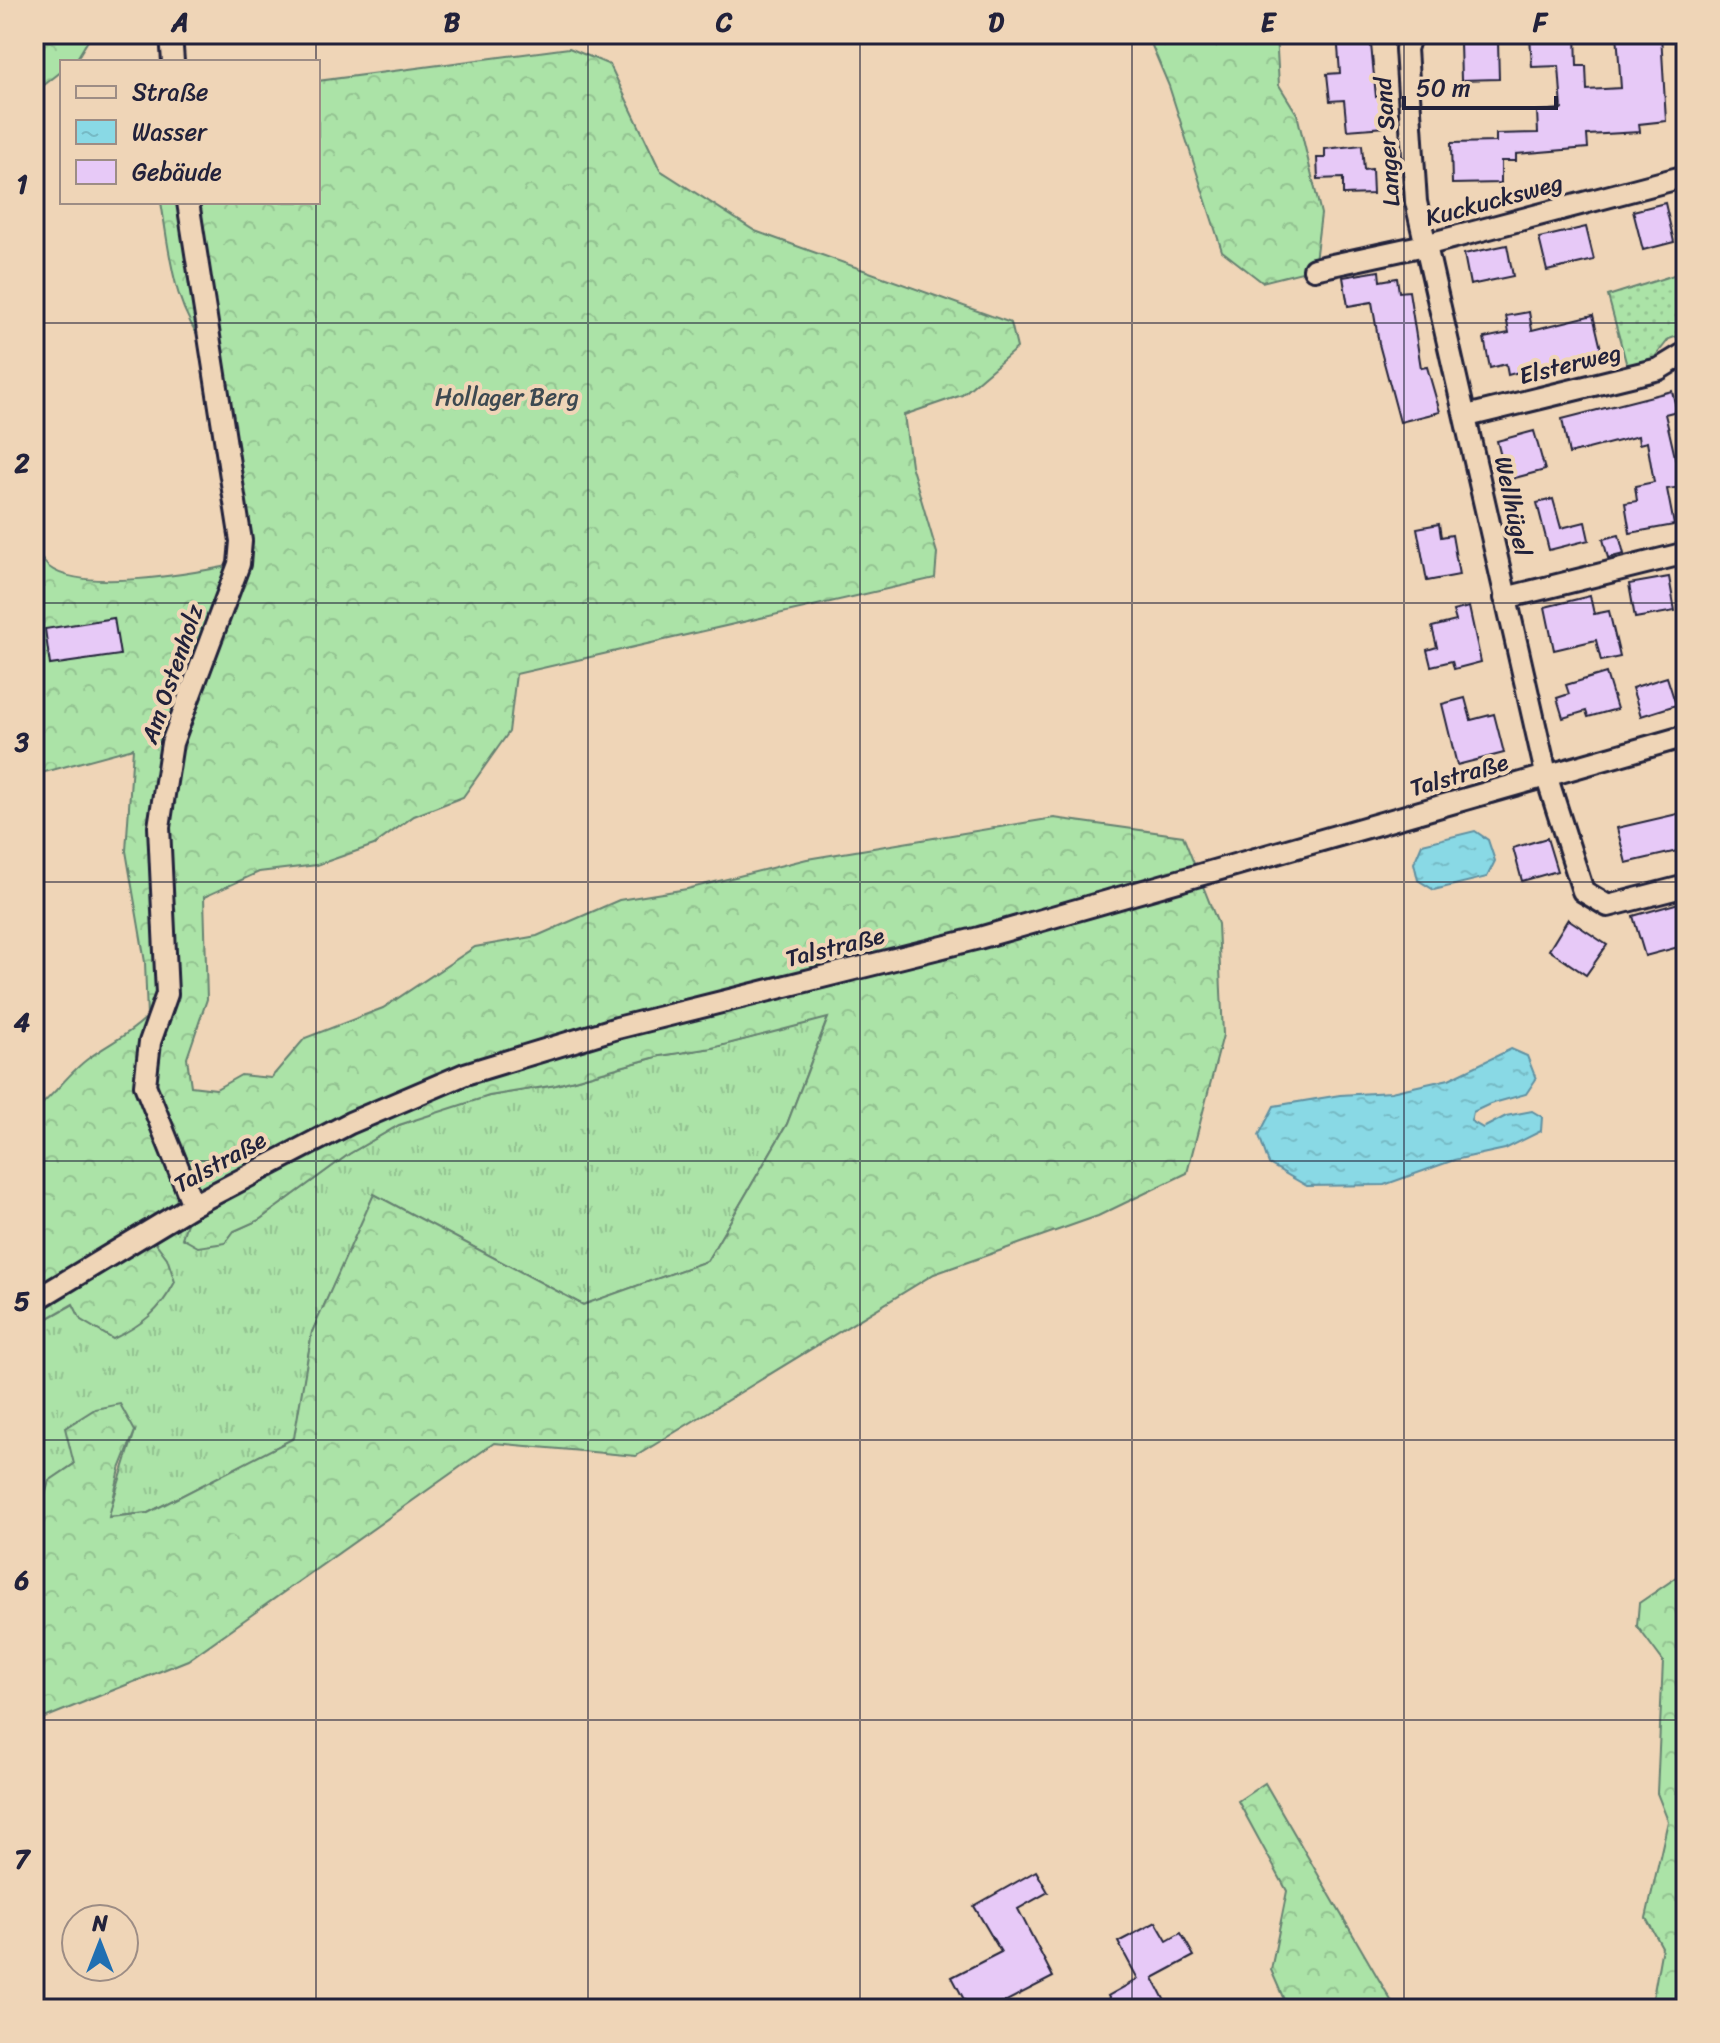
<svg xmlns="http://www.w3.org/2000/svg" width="1720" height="2043" font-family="Sriracha,sans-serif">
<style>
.grass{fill:url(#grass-tufts);stroke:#668271;stroke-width:2}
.forest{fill:url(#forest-crowns);stroke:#668271;stroke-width:2}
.park{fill:url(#park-dots);stroke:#668271;stroke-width:2}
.water{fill:url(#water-ripples);stroke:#6090a1;stroke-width:2}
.building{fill:#e7c9f7;stroke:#22223b;stroke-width:2}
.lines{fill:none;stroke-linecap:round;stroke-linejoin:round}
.minor-casing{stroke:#22223b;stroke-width:26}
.minor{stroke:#efd5b7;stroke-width:20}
.grid{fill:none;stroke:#22223b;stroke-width:2;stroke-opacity:0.55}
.labels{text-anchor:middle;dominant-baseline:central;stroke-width:8;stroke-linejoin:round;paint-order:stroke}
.street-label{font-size:24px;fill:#22223b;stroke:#efd5b7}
.park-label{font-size:24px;fill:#3d4951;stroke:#efd5b7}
.neatline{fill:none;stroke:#22223b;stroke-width:3}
.grid-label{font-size:26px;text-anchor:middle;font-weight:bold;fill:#22223b}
</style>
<defs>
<pattern id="grass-tufts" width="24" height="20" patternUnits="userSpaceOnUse" patternTransform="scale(2)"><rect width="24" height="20" fill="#abe3a7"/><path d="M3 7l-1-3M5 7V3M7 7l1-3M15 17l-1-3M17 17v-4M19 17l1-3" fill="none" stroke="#93c291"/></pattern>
<pattern id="forest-crowns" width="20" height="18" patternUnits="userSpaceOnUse" patternTransform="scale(2)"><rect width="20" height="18" fill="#abe3a7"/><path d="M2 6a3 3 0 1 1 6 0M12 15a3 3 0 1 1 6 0" fill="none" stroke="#93c291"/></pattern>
<pattern id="park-dots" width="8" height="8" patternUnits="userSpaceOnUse" patternTransform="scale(2)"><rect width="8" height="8" fill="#abe3a7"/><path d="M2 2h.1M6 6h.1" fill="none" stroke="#93c291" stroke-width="1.8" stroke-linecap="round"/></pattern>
<pattern id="water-ripples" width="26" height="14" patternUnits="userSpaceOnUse" patternTransform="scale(2)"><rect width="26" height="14" fill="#89d9e5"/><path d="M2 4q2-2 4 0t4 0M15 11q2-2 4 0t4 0" fill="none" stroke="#76bac5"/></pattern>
</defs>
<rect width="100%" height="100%" fill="#efd5b7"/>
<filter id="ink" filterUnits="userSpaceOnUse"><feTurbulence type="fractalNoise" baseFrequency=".0125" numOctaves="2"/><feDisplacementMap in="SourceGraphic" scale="16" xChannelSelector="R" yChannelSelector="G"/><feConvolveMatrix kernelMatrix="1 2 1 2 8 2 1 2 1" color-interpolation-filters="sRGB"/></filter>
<g filter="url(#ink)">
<polygon class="grass" points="828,1017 787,1124 707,1261 583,1305 375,1195 312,1332 295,1438 148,1513 108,1517 135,1431 74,1464 49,1481 34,1535 34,1326 74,1304 149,1234 193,1205 234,1231 259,1220 349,1154 399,1125 448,1107 489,1096 556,1085 660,1056 712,1048"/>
<g class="forest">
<polygon points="34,34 92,34 76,60 62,62 62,71 34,93"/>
<polygon points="1147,34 1276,34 1279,85 1297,114 1321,214 1314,269 1262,282 1222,251 1169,86"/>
<path d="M569 48 610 65 660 170 755 231 1011 323 1017 348 962 395 904 415 911 465 937 553 935 578 516 674 509 732 463 797 414 816 374 845 317 865 259 872 204 897 207 999 187 1058 191 1086 216 1089 241 1075 271 1078 305 1038 383 1008 475 947 537 936 619 900 687 889 807 859 1054 818 1183 836 1218 924 1223 1035 1187 1173 1098 1216 934 1274 636 1456 494 1443 188 1660 37 1721 34 1739V1535L49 1481 74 1464 65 1428 95 1409 120 1404 135 1431 120 1469 109 1517 148 1513 294 1438 312 1332 374 1194 583 1305 707 1261 787 1124 828 1018 712 1048 660 1056 556 1085 489 1096 399 1125 349 1154 259 1220 234 1231 225 1243 198 1247 182 1238 193 1206 149 1234 167 1258 175 1282C160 1311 142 1325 113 1339L81 1320 73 1304 34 1326V1111C54 1096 69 1072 89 1058 111 1042 126 1037 147 1017L145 962 126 851 133 748 34 775V539C37 546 39 557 44 562 71 597 199 572 238 564L210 353C172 305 171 260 161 202H318V81Z"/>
<polygon points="1686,1571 1685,2009 1651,2009 1662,1947 1646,1918 1668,1821 1657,1793 1663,1661 1637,1626 1639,1603"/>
<polygon points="1265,1783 1396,2009 1288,2009 1271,1970 1287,1891 1238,1801"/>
</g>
<polygon class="park" points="1686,271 1686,333 1669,339 1654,358 1627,366 1608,296"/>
<g class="water">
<polygon points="1475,831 1488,840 1495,861 1487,877 1434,890 1418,880 1414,863 1422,844"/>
<polygon points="1511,1049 1527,1056 1536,1079 1526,1094 1490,1104 1473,1112 1471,1121 1483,1128 1506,1116 1532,1111 1542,1117 1541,1131 1505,1149 1454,1160 1384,1185 1307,1186 1269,1164 1259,1135 1274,1106 1340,1095 1391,1092 1449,1079"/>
</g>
<g class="building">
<polygon points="1337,34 1370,34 1376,97 1383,96 1386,127 1347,130 1344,100 1330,101 1327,74 1340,73"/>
<polygon points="1576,34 1577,66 1586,66 1587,90 1621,88 1617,34 1661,34 1666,121 1639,124 1640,132 1587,135 1588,148 1516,154 1516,161 1501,161 1501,183 1452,184 1451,143 1496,142 1496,134 1538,133 1537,111 1562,109 1559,66 1532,67 1530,36"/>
<polygon points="1498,42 1499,79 1461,80 1460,43"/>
<polygon points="1362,145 1364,170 1372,169 1373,194 1343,195 1343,178 1318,179 1317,158 1325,158 1325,149"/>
<polygon points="1665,203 1674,242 1643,250 1633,211"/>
<polygon points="1586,227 1594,260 1547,271 1539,238"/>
<polygon points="1507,245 1513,276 1470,285 1464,254"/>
<polygon points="1379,271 1380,281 1397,278 1399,292 1409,291 1421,368 1427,367 1440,412 1400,422 1379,344 1372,302 1348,306 1343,277"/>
<polygon points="1529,312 1532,330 1593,315 1601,349 1508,375 1506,364 1490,368 1484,338 1509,333 1506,316"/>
<polygon points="1672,391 1677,411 1665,414 1682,487 1667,489 1674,525 1630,533 1625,503 1637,501 1635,486 1654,482 1647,442 1639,444 1638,436 1569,454 1562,419"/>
<polygon points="1534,431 1545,470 1507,480 1497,441"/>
<polygon points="1553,499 1561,528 1585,522 1589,540 1549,550 1537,503"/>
<polygon points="1439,524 1441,537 1452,535 1459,575 1427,581 1417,528"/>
<polygon points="1619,535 1624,554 1608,558 1603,539"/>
<polygon points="1669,577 1675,611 1635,618 1629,584"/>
<polygon points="1590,596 1594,614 1609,611 1620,657 1601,661 1596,640 1554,650 1545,607"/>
<polygon points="1469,607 1481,662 1454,669 1452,661 1431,666 1427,650 1437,647 1432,627 1456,621 1453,611"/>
<polygon points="114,618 120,655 50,665 45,629"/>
<polygon points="1606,673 1617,709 1588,717 1586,711 1563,718 1557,698 1569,694 1566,685"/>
<polygon points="1667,677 1676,705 1641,716 1632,688"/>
<polygon points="1465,698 1471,720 1494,714 1504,753 1457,765 1442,704"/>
<polygon points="1686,812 1686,849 1626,863 1617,828"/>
<polygon points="1547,838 1557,871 1522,881 1513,848"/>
<polygon points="1686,901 1686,945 1645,956 1633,916"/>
<polygon points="1568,919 1607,945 1586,975 1549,950"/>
<polygon points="1036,1871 1048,1892 1018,1909 1053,1977 991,2009 969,2009 952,1977 1001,1952 974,1906"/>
<polygon points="1156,1922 1167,1941 1181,1933 1194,1956 1153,1978 1166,2003 1153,2009 1115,2009 1108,1996 1138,1979 1118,1942"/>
</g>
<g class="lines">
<defs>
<g id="minor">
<polyline points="171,34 173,62"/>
<polyline points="1411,34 1406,49 1416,202 1547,778 1583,891 1608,906 1686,886"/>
<polyline points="188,202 241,541 239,564 172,743 159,827 167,994 150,1042 145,1085 193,1205"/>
<polyline points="1314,269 1425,245 1686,176"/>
<polyline points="1467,416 1659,369 1682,355"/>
<polyline points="1505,598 1686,553"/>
<polyline points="34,1301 193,1205 350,1123 465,1074 617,1028 979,938 1686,736"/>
</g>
</defs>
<use href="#minor" class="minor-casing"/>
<use href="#minor" class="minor"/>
</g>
</g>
<path class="grid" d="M316 34V62M588 34V2009M860 34V2009M1132 34V2009M1404 34V2009M316 202V2009M34 323H1686M34 603H1686M34 882H1686M34 1161H1686M34 1440H1686M34 1720H1686"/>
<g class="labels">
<g class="street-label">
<text transform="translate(1387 142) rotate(-94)">Langer Sand</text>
<text transform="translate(1494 200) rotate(-15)">Kuckucksweg</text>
<text transform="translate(1570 364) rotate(-14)">Elsterweg</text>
<text transform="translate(1513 506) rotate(78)">Wellhügel</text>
<text transform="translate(172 674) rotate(-71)">Am Ostenholz</text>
<text transform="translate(1459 775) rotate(-16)">Talstraße</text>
<text transform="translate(835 947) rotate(-14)">Talstraße</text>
<text transform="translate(220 1162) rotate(-29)">Talstraße</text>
</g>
<g class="park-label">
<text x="507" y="397">Hollager Berg</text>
</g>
</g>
<rect width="1720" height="2043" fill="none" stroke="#efd5b7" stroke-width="88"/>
<rect x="60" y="60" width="260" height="144" fill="#efd5b7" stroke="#9d8d85" stroke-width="2"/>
<rect x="76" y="86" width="40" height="12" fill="#efd5b7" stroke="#9d8d85" stroke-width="2"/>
<text x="132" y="100" font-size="24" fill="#22223b">Straße</text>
<rect x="76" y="120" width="40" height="24" fill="url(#water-ripples)" stroke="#9d8d85" stroke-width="2"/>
<text x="132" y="140" font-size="24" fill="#22223b">Wasser</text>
<rect x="76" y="160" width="40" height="24" fill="#e7c9f7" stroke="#9d8d85" stroke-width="2"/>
<text x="132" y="180" font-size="24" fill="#22223b">Gebäude</text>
<g transform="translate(100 1943)"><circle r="38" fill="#efd5b7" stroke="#9d8d85" stroke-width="2"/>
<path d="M0-6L14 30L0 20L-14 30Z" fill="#1f6fb2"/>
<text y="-12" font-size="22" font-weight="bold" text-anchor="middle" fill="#22223b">N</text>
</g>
<path d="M1404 96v12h152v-12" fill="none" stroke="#22223b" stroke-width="4"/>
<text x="1416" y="96" font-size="24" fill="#22223b" stroke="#efd5b7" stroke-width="6" paint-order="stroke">50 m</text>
<rect x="44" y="44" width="1632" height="1955" class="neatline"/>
<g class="grid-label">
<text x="180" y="31">A</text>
<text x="452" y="31">B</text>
<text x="724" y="31">C</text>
<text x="996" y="31">D</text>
<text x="1268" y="31">E</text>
<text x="1540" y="31">F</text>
<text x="22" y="193">1</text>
<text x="22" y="472">2</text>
<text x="22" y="751">3</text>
<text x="22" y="1031">4</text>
<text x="22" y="1310">5</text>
<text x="22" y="1589">6</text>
<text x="22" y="1868">7</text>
</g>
</svg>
